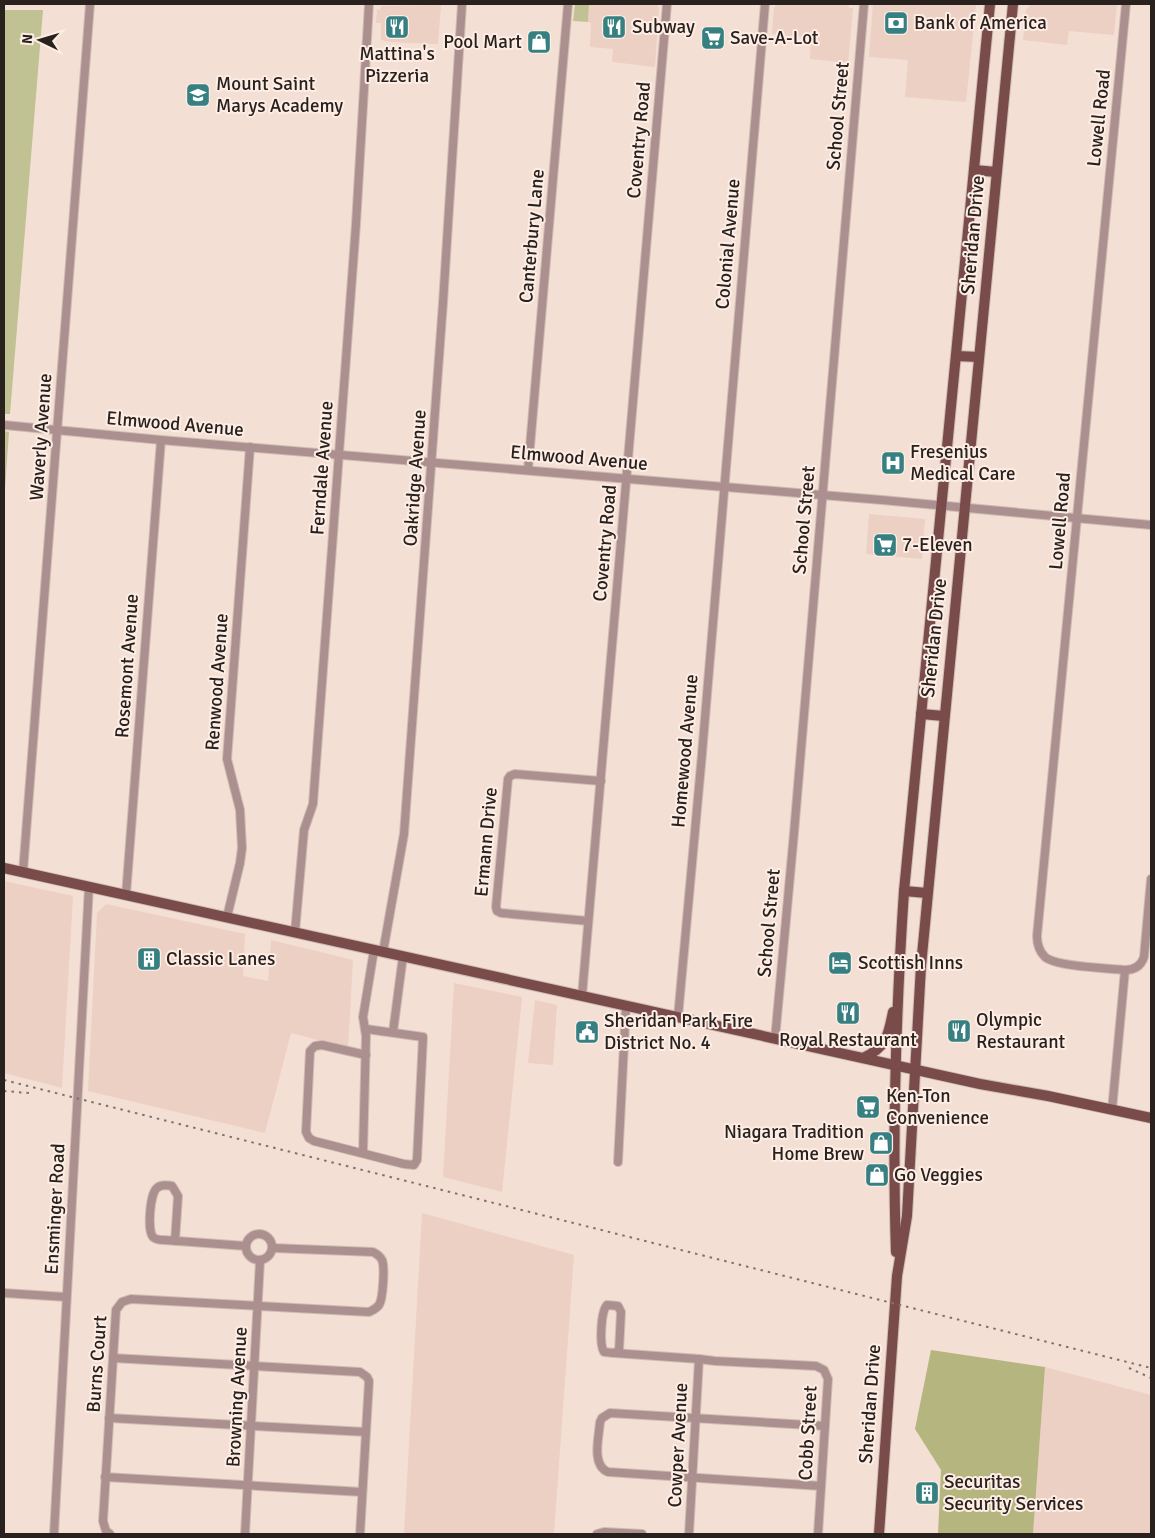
<svg xmlns="http://www.w3.org/2000/svg" width="1155" height="1538" font-family="Signika,sans-serif">
<style>
.built{fill:#ecd0c3}
.green{fill:#c1c294}
.forest{fill:#b4b57f}
.lines{fill:none;stroke-linecap:round;stroke-linejoin:round}
.minor-casing{stroke:#cfbdb3;stroke-width:10}
.major-casing{stroke:#cfbdb3;stroke-width:12}
.minor{stroke:#ac9090;stroke-width:8}
.major{stroke:#794c4b;stroke-width:10}
.rail{stroke:#7f726b;stroke-width:2;stroke-dasharray:2.5 5;stroke-linecap:butt}
.labels{text-anchor:middle;dominant-baseline:central;stroke-width:4;stroke-linejoin:round;paint-order:stroke}
.poi-label{font-size:19px;fill:#28211d;stroke:#feede5;text-anchor:start}
.street-label{font-size:19px;fill:#28211d;stroke:#feede5}
</style>
<rect width="100%" height="100%" fill="#f4dfd4"/>
<g class="built">
<polygon points="589,4 656,4 659,8 655,67 612,62 613,49 590,47 591,23 588,22"/>
<polygon points="848,4 849,8 853,8 848,63 810,59 811,38 772,34 774,8 776,5"/>
<polygon points="873,4 975,4 976,5 966,102 905,97 908,60 869,57"/>
<polygon points="1031,4 1117,4 1114,35 1069,31 1067,45 1023,40 1026,10"/>
<polygon points="441,5 438,44 390,42 381,40 381,23 376,23 377,9 380,10 381,6"/>
<polygon points="869,514 925,519 922,559 866,554"/>
<polygon points="4,881 73,896 62,1088 4,1073"/>
<polygon points="106,904 245,934 243,976 268,981 271,940 353,960 348,1048 291,1033 265,1133 88,1091 97,913"/>
<polygon points="454,983 522,997 502,1192 443,1177"/>
<polygon points="535,1000 557,1005 553,1065 528,1063"/>
<polygon points="422,1213 574,1255 554,1534 404,1534"/>
<polygon points="1045,1367 1151,1395 1151,1534 1033,1534"/>
</g>
<g class="green">
<polygon points="575,4 589,4 588,22 573,21"/>
<polygon points="4,10 43,10 10,414 4,414"/>
<polygon points="4,431 9,432 4,503"/>
</g>
<polygon class="forest" points="931,1350 1045,1367 1033,1534 938,1534 941,1470 915,1429"/>
<g class="lines">
<defs>
<g id="minor">
<path d="M1126 4 1037 936C1037 944 1039 951 1045 957 1057 967 1108 968 1125 970 1135 970 1141 966 1144 957L1151 879"/>
<polyline points="4,425 161,440 882,500 1151,525"/>
<polyline points="528,470 568,4"/>
<polyline points="23,872 90,4"/>
<polyline points="126,895 161,440"/>
<polyline points="227,917 240,863 242,848 240,810 227,759 250,447"/>
<polyline points="588,921 501,913 497,911 496,907 508,779 510,776 515,774 601,781"/>
<polyline points="295,932 304,830 313,804 356,224 369,4"/>
<polyline points="383,952 404,834 443,303 462,4"/>
<polyline points="582,996 667,4"/>
<polyline points="678,1017 702,754 765,4"/>
<polyline points="366,1029 423,1037 417,1160 414,1165 404,1164 314,1141 309,1138 306,1132 310,1051 315,1046 322,1045 366,1055"/>
<polyline points="393,1032 403,956"/>
<polyline points="775,1039 794,833 864,4"/>
<polyline points="1112,1110 1125,970"/>
<polyline points="363,1153 366,1036 363,1017 374,950"/>
<polyline points="618,1162 626,1006"/>
<circle cx="259" cy="1247" r="13"/>
<path d="M175 1241 178 1196 172 1186C167 1185 161 1184 157 1188 150 1193 147 1230 153 1237 156 1240 160 1240 164 1240L246 1246"/>
<polyline points="4,1293 66,1297"/>
<path d="M607 1305 618 1306 621 1312 619 1351 614 1353 604 1352C599 1344 601 1311 607 1305Z"/>
<polyline points="614,1353 699,1359 715,1361 816,1366 824,1370 828,1379 818,1534"/>
<polyline points="113,1358 360,1372 367,1377 369,1381 360,1534"/>
<polyline points="109,1418 366,1432"/>
<polyline points="105,1477 362,1492"/>
<path d="M821 1486 608 1472C591 1465 599 1437 600 1422L602 1418 610 1413 825 1426"/>
<polyline points="54,1534 89,886"/>
<path d="M110 1534 106 1531 103 1521 116 1310 122 1302 131 1299 369 1312C373 1310 376 1309 379 1305 383 1299 385 1267 382 1260 380 1256 377 1254 373 1252L273 1248"/>
<polyline points="245,1534 260,1261"/>
<polyline points="597,1534 604,1532 642,1534"/>
<polyline points="689,1534 699,1359"/>
</g>
<g id="major">
<polyline points="974,170 996,172"/>
<polyline points="956,356 979,357"/>
<polyline points="921,714 944,716"/>
<polyline points="4,868 980,1084 1048,1096 1151,1118"/>
<polyline points="904,891 927,893"/>
<path d="M863 1058C887 1047 888 1036 893 1012"/>
<path d="M896 1252C892 1132 896 1011 904 891L990 4"/>
<polyline points="879,1534 897,1276 907,1216 921,966 1013,4"/>
</g>
</defs>
<use href="#minor" class="minor-casing"/>
<use href="#major" class="major-casing"/>
<use href="#minor" class="minor"/>
<use href="#major" class="major"/>
<g class="rail">
<polyline points="4,1080 1151,1368"/>
<polyline points="4,1091 29,1093"/>
<polyline points="1129,1368 1151,1378"/>
</g>
</g>
<defs>
<symbol id="bank-square" viewBox="-11 -11 22 22"><rect x="-9" y="-9" width="18" height="18" rx="4" fill="#378082" stroke="#feede5"/><path d="M-6-4H6V4H-6ZM0-2.3a2.3 2.3 0 1 0 0 4.6a2.3 2.3 0 1 0 0-4.6Z" fill="#fff"/></symbol>
<symbol id="restaurant-square" viewBox="-11 -11 22 22"><rect x="-9" y="-9" width="18" height="18" rx="4" fill="#378082" stroke="#feede5"/><path d="M-5-6h1v4h1v-4h1v4h1v-4h1v5L-1.5 .5V6h-2V.5L-5-1ZM5-6V6H3V1.5H1.5Q1.5-4 5-6Z" fill="#fff"/></symbol>
<symbol id="supermarket-square" viewBox="-11 -11 22 22"><rect x="-9" y="-9" width="18" height="18" rx="4" fill="#378082" stroke="#feede5"/><path d="M-6-5.5h2.5l.6 2H6L4.5 2H-2.5L-4.4-4H-6ZM-1.5 3.2a1.3 1.3 0 1 0 .1 0ZM3 3.2a1.3 1.3 0 1 0 .1 0Z" fill="#fff"/></symbol>
<symbol id="shop-square" viewBox="-11 -11 22 22"><rect x="-9" y="-9" width="18" height="18" rx="4" fill="#378082" stroke="#feede5"/><path d="M-5-2.5h2.3a2.7 3.5 0 0 1 5.4 0H5L5.5 6h-11ZM-1.5-2.5h3a1.5 2.3 0 0 0-3 0Z" fill="#fff"/></symbol>
<symbol id="school-square" viewBox="-11 -11 22 22"><rect x="-9" y="-9" width="18" height="18" rx="4" fill="#378082" stroke="#feede5"/><path d="M0-5L7-2L0 1L-7-2ZM-4 1L0 2.5L4 1V4Q0 6-4 4Z" fill="#fff"/></symbol>
<symbol id="hospital-square" viewBox="-11 -11 22 22"><rect x="-9" y="-9" width="18" height="18" rx="4" fill="#378082" stroke="#feede5"/><path d="M-5-5h3v3.5h4V-5h3V5h-3V1.5h-4V5h-3Z" fill="#fff"/></symbol>
<symbol id="building-square" viewBox="-11 -11 22 22"><rect x="-9" y="-9" width="18" height="18" rx="4" fill="#378082" stroke="#feede5"/><path d="M-4-6H4V6H1V3H-1V6H-4ZM-2.5-4.3h1.7v1.8h-1.7ZM.8-4.3h1.7v1.8H.8ZM-2.5-1h1.7V.8h-1.7ZM.8-1h1.7V.8H.8Z" fill="#fff"/></symbol>
<symbol id="hotel-square" viewBox="-11 -11 22 22"><rect x="-9" y="-9" width="18" height="18" rx="4" fill="#378082" stroke="#feede5"/><path d="M-6-4.5h1.5V1H6V5H4.5V3h-9V5H-6ZM-4 0a1.8 1.8 0 1 1 3.6 0ZM.5 0V-2.5h3Q6-2.5 6 0Z" fill="#fff"/></symbol>
<symbol id="civic-square" viewBox="-11 -11 22 22"><rect x="-9" y="-9" width="18" height="18" rx="4" fill="#378082" stroke="#feede5"/><path d="M-.6-6.5H3V-4.5H.6V-3L4-1V1h2V6H-6V1h2V-1L-.6-3ZM-1.2 2.5V6h2.4V2.5Z" fill="#fff"/></symbol>
</defs>
<g fill-rule="evenodd">
<use href="#bank-square" x="882" y="9" width="28" height="28"/>
<use href="#restaurant-square" x="383" y="13" width="28" height="28"/>
<use href="#restaurant-square" x="600" y="13" width="28" height="28"/>
<use href="#supermarket-square" x="699" y="24" width="28" height="28"/>
<use href="#shop-square" x="525" y="28" width="28" height="28"/>
<use href="#school-square" x="184" y="81" width="28" height="28"/>
<use href="#hospital-square" x="879" y="449" width="28" height="28"/>
<use href="#supermarket-square" x="871" y="531" width="28" height="28"/>
<use href="#building-square" x="135" y="945" width="28" height="28"/>
<use href="#hotel-square" x="826" y="949" width="28" height="28"/>
<use href="#restaurant-square" x="834" y="999" width="28" height="28"/>
<use href="#restaurant-square" x="945" y="1017" width="28" height="28"/>
<use href="#civic-square" x="573" y="1018" width="28" height="28"/>
<use href="#supermarket-square" x="854" y="1093" width="28" height="28"/>
<use href="#shop-square" x="867" y="1129" width="28" height="28"/>
<use href="#shop-square" x="863" y="1161" width="28" height="28"/>
<use href="#building-square" x="913" y="1479" width="28" height="28"/>
</g>
<g class="labels">
<g class="poi-label">
<text x="914" y="23">Bank of America</text>
<text x="632" y="27">Subway</text>
<text x="730" y="38">Save-A-Lot</text>
<text x="522" y="42" text-anchor="end">Pool Mart</text>
<text x="397" y="54" text-anchor="middle">Mattina's<tspan x="397" dy="22">Pizzeria</tspan></text>
<text x="216" y="84">Mount Saint<tspan x="216" dy="22">Marys Academy</tspan></text>
<text x="910" y="452">Fresenius<tspan x="910" dy="22">Medical Care</tspan></text>
<text x="902" y="545">7-Eleven</text>
<text x="166" y="959">Classic Lanes</text>
<text x="858" y="963">Scottish Inns</text>
<text x="976" y="1020">Olympic<tspan x="976" dy="22">Restaurant</tspan></text>
<text x="604" y="1021">Sheridan Park Fire<tspan x="604" dy="22">District No. 4</tspan></text>
<text x="848" y="1040" text-anchor="middle">Royal Restaurant</text>
<text x="886" y="1096">Ken-Ton<tspan x="886" dy="22">Convenience</tspan></text>
<text x="864" y="1132" text-anchor="end">Niagara Tradition<tspan x="864" dy="22">Home Brew</tspan></text>
<text x="894" y="1175">Go Veggies</text>
<text x="944" y="1482">Securitas<tspan x="944" dy="22">Security Services</tspan></text>
</g>
<g class="street-label">
<text transform="translate(838 116) rotate(-85)">School Street</text>
<text transform="translate(1099 118) rotate(-84)">Lowell Road</text>
<text transform="translate(639 140) rotate(-85)">Coventry Road</text>
<text transform="translate(973 235) rotate(-85)">Sheridan Drive</text>
<text transform="translate(532 236) rotate(-85)">Canterbury Lane</text>
<text transform="translate(728 244) rotate(-85)">Colonial Avenue</text>
<text transform="translate(175 424) rotate(5)">Elmwood Avenue</text>
<text transform="translate(41 437) rotate(-86)">Waverly Avenue</text>
<text transform="translate(579 458) rotate(5)">Elmwood Avenue</text>
<text transform="translate(322 468) rotate(-86)">Ferndale Avenue</text>
<text transform="translate(415 478) rotate(-86)">Oakridge Avenue</text>
<text transform="translate(804 520) rotate(-85)">School Street</text>
<text transform="translate(1060 521) rotate(-85)">Lowell Road</text>
<text transform="translate(605 543) rotate(-85)">Coventry Road</text>
<text transform="translate(934 638) rotate(-84)">Sheridan Drive</text>
<text transform="translate(127 666) rotate(-86)">Rosemont Avenue</text>
<text transform="translate(217 682) rotate(-86)">Renwood Avenue</text>
<text transform="translate(685 751) rotate(-85)">Homewood Avenue</text>
<text transform="translate(486 842) rotate(-85)">Ermann Drive</text>
<text transform="translate(769 923) rotate(-85)">School Street</text>
<text transform="translate(55 1209) rotate(-87)">Ensminger Road</text>
<text transform="translate(97 1364) rotate(-86)">Burns Court</text>
<text transform="translate(237 1397) rotate(-87)">Browning Avenue</text>
<text transform="translate(870 1404) rotate(-86)">Sheridan Drive</text>
<text transform="translate(808 1433) rotate(-87)">Cobb Street</text>
<text transform="translate(678 1445) rotate(-87)">Cowper Avenue</text>
</g>
</g>
<rect width="1155" height="1538" fill="none" stroke="#28211d" stroke-width="10"/>
<g transform="translate(40 40) rotate(275)" stroke="#feede5" stroke-width="4" paint-order="stroke">
<path d="M0-4L9 19L0 12L-9 19Z" fill="#28211d"/>
<text y="-8" font-size="14" font-weight="bold" text-anchor="middle" fill="#28211d">N</text>
</g>
</svg>
